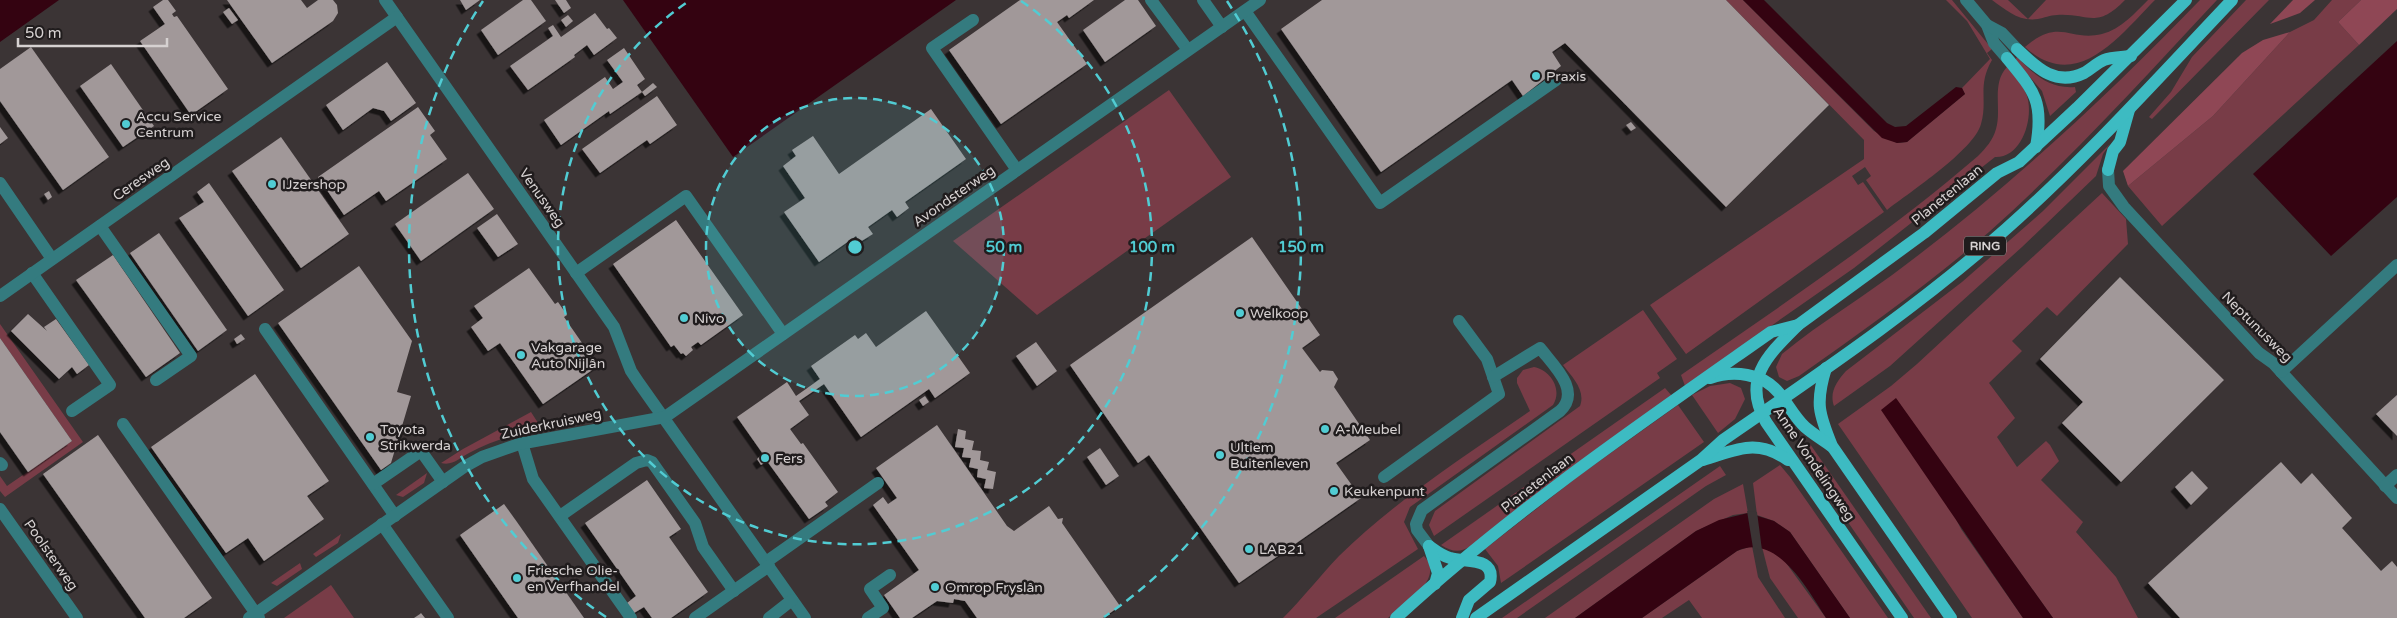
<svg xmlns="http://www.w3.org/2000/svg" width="2397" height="618" font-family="'Varela Round',sans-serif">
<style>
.green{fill:#783c47}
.forest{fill:#8f4755}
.water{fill:#340311}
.pier{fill:#3b3435}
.building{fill:#a19899;filter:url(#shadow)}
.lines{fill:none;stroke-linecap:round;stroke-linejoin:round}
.minor{stroke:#347b7f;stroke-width:12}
.major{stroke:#3dbbc2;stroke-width:12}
.ring{fill:none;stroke:#51ccd3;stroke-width:2.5;stroke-dasharray:9 6}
.poi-dot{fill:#51ccd3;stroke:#201c1d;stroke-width:2}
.labels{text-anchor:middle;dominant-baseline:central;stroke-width:5;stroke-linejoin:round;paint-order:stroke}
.shield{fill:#201c1d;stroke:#9f9b9b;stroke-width:1}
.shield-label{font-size:12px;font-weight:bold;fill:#d6d1d1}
.poi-label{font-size:14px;fill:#d6d1d1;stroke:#201c1d;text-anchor:start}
.street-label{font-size:14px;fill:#d6d1d1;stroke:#201c1d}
.centre{fill:#51ccd3;stroke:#201c1d;stroke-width:2.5}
.ring-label{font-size:15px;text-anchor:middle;font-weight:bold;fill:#51ccd3;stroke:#201c1d;stroke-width:5;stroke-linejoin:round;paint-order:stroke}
</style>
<defs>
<filter id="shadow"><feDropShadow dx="-4.5" dy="4.5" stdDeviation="0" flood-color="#0009"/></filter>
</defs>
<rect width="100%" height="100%" fill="#3b3435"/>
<g class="green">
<path d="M1726 0H1743L1874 131 1897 143 1907 142 1965 94 1962 88 1990 59 1967 21 1946 0H1952L1992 49 1987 53 1992 60C1977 86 1988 100 1981 124 1974 150 1910 192 1887 210L1866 180 1871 176 1865 167 1852 176 1858 185 1863 182 1884 212 1686 354 1650 305 1864 159V140Z"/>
<path d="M1992 0H2008L2028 19 2046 0H2125C2096 30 2089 13 2057 15 2050 15 2044 18 2038 19 2019 22 2006 10 1992 0Z"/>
<path d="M2148 0H2155C2121 34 2077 95 2025 47 2060 17 2069 42 2102 34 2121 29 2135 13 2148 0Z"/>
<path d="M2200 0H2217C2143 79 2070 160 1989 232 1929 284 1864 330 1799 376L1787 381 1779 377 1776 367 1782 354C1822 321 1867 295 1908 263 2013 184 2109 94 2200 0Z"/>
<polygon points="2246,0 2269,0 2152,119 2149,117 2171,92 2192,57"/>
<polygon points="2332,0 2361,0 2338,22 2359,45 2162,226 2128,186 2213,116 2290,32 2314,20"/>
<path d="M2017 57C2035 75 2049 89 2075 87L2076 92 2050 116 2042 91 2015 60Z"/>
<path d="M2007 67C2015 75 2023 85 2027 96 2034 118 2022 158 1995 157L1854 268 1685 386 1681 375C1782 305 1885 236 1978 156 1986 148 1993 140 1996 129 2002 109 1991 84 2007 67Z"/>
<polygon points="1169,90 1231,177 1037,315 953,241"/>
<path d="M2110 144 2103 154 2096 176 2022 247 1890 366 1834 406C1829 392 1837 381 1846 371L1962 282 2043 211Z"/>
<polygon points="2102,193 2126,219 2128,244 2057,316 2047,307 2012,341 2022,351 1989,383 2015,418 1997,437 2017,467 2046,441 2050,445 2059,461 2041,480 2083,522 2076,532 2116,577 2138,618 2053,618 1896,399 1961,529 2023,618 1972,618 1838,424 1891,386 1917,364"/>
<path d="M1643 310 1677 359 1657 373 1660 378 1434 536 1429 525 1435 511 1580 406C1586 390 1572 377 1563 365Z"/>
<polygon points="0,324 83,442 5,497 0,491 0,476 7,486 72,441 0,338"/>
<path d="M1534 367C1550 370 1563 389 1553 405L1410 507 1404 522 1418 549 1316 618H1283C1303 598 1320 576 1339 556 1396 500 1464 457 1530 411L1517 383V378L1523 370Z"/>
<polygon points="1730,383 1741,388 1745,399 1735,419 1718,433 1692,395 1710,386"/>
<path d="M1665 388 1672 396 1471 546C1460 553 1452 552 1441 545Z"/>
<polygon points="1678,405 1704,442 1501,583 1498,566 1485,549 1580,475"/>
<path d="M531 412 542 429C517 434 492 440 469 453 459 458 453 466 441 463L463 449Z"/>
<polygon points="1810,444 1931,618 1914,618 1799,451"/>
<polygon points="1780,465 1790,477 1888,618 1850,618 1790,532 1774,521 1757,515 1753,483"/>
<polygon points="1720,466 1726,475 1706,486 1517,618 1502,618"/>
<polygon points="427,473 424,483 403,497 396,495"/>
<polygon points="1743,484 1748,513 1733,515 1696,531 1575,618 1545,618 1714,499"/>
<polygon points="341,534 338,543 316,557 313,554"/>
<polygon points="1752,546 1758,577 1785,618 1702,618 1689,600 1662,618 1642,618 1737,551"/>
<polygon points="1762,547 1781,556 1826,618 1798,618 1770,578"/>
<path d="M1424 556C1446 579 1404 604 1388 618H1335Z"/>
<polygon points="300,563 302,569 277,586 271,583"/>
<polygon points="331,585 354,618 284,618"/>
</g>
<g class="forest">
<polygon points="2293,0 2315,0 2300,13 2270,24"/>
<polygon points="2361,0 2397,0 2397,9 2359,45 2338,22"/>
<polygon points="2290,32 2213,116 2128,186 2123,171 2242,53 2263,40"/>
</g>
<g class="water">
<polygon points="0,0 59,0 0,42"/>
<polygon points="623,0 956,0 733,157"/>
<polygon points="1743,0 1764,0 1887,123 1895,127 1906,126 1956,87 1962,88 1965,94 1907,142 1897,143 1882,138"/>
<polygon points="2397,41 2397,197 2331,256 2253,174"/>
<polygon points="1896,398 2053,618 2023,618 1881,410"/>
<path d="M1748 513 1774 521 1790 532 1850 618H1826C1808 590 1777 532 1737 551L1642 618H1575L1696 531 1719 520Z"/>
</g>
<polygon class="pier" points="1747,511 1757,512 1762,550 1753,548"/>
<g class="building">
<polygon points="163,0 168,0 176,11 172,14 174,17 177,16 228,89 191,115 140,41 165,24 153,7"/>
<polygon points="227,0 301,0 307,8 318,0 333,0 337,5 338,13 333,21 272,63"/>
<polygon points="460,0 480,0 466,10"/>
<polygon points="523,0 531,0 546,21 498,55 481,30"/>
<polygon points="555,0 566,0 571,8 564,13"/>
<polygon points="1020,0 1094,0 1069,18 1067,15 1057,22 1087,64 1001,124 949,50"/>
<polygon points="1125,0 1138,0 1156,26 1105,62 1083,30"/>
<polygon points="1322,0 1726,0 1829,105 1726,207 1565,43 1552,52 1561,66 1523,96 1512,80 1381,172 1281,29"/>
<polygon points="229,8 238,20 232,24 223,12"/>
<polygon points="595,13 607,29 609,28 617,38 594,55 587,45 574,55 575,57 528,90 510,66 553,36 548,28 553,25 561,37"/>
<polygon points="568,15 573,21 566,27 561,20"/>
<polygon points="31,47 109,157 63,190 0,101 0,69"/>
<polygon points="624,48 645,79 637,85 642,92 610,114 609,111 561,145 544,120 605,77 613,89 623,82 607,60"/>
<polygon points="387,62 416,103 391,121 384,111 373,108 343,130 326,105"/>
<polygon points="111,64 154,126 123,147 80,86"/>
<polygon points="653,83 657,87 645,96 642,92"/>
<polygon points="657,96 677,125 650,144 647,140 600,173 582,149"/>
<polygon points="418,107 435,131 430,135 447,159 386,201 379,191 344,215 318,177"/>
<polygon points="931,109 966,159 905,202 909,208 897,217 892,210 868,227 873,234 860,242 856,236 819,262 784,212 805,198 783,166 796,156 792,150 813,136 839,174"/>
<polygon points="1631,122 1636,128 1631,131 1626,125"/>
<polygon points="0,127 8,138 0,144"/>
<polygon points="281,137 349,234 301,268 232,171"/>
<polygon points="468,173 494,209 421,261 395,224"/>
<polygon points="209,183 284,290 248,316 179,218 204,202 197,192"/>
<polygon points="49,191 52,197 48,200 44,194"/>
<polygon points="497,214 518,244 498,257 477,228"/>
<polygon points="676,220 743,315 701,345 698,342 691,347 693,350 686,356 683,353 681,354 674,345 671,347 613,264"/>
<polygon points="159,233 227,330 198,351 130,253"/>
<polygon points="1252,237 1320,335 1302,348 1320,372 1322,370 1333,371 1338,379 1334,387 1370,440 1336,463 1361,498 1239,583 1149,455 1138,463 1070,365"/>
<polygon points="113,255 180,353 146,377 76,280"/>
<polygon points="359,266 412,341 397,392 411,396 391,463 381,470 278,323"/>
<polygon points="529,268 555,304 558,302 567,315 564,317 598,366 543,404 500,343 488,351 471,327 483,318 474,306"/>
<polygon points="2120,277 2224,380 2121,482 2062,423 2083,402 2040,359"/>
<polygon points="926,311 970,373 935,398 929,389 861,437 824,384 799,401 809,415 790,429 801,444 803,443 838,492 825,502 828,506 809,519 767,461 761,465 757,459 763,454 737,417 787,382 796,396 820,379 811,366 855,335 858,339 866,333 876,347"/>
<polygon points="28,314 47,331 44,327 56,319 89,365 77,374 72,367 59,379 11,331"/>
<polygon points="241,334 245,339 237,344 234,339"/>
<polygon points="0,338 72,441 28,472 0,432"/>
<polygon points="1036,342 1057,371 1037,386 1016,356"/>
<polygon points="255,374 329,481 307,496 324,519 264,561 248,538 226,553 151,447"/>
<polygon points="2397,395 2397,436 2376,414"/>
<polygon points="925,396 929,402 923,406 919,400"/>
<polygon points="937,425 1007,526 1014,531 1049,506 1058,519 1063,518 1062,523 1120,606 1103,618 977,618 965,601 954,599 953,603 937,601 912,618 900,618 884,595 919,570 873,505 883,497 888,504 897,498 876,468"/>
<polygon points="958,429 966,431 965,439 974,441 972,450 981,451 980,460 989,462 987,470 996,472 993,489 984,488 986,479 977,477 978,469 969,467 971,458 962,457 964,448 955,447"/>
<polygon points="98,435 212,598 184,618 145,618 43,474"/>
<polygon points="1100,448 1119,476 1106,485 1087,457"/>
<polygon points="2281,462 2301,484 2312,473 2352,518 2342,528 2381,571 2392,561 2397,567 2397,618 2180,618 2148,583"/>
<polygon points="2192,471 2208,488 2191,505 2175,487"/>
<polygon points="647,480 681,529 669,537 708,592 671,618 652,618 644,607 634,613 627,603 636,596 585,523"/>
<polygon points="504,504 517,522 584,618 518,618 460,535"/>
<polygon points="421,613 425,618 414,618 420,614"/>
</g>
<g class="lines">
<g class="minor">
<polyline points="385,0 614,327 631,371 639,383 805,618"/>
<polyline points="1151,0 1188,50"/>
<polyline points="1203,0 1222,27"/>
<polyline points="1966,0 1987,25 1994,43 2007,58"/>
<polyline points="1245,11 1380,203 1556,80"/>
<polyline points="973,20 932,48 1017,170"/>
<polyline points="1987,25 2002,33 2017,49"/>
<polyline points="2108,170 2109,186 2124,207 2259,353 2273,363 2397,498"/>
<polyline points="0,183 52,259"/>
<polyline points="100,226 191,356 156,380"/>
<polyline points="32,273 110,385 72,411"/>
<polyline points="576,273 686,196 783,334"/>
<polyline points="0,296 397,17"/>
<polyline points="265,329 395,516"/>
<polyline points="2281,372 2397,265"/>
<polyline points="123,424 259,618"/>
<polyline points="522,443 533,479 631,618"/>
<polyline points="0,463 2,465"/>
<polyline points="1384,477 1499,394 1487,359 1459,321"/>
<polyline points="373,484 421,451 443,482"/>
<polyline points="2385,486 2397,475"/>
<polyline points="0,509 77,618"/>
<polyline points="560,516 636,463 647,460 652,462 695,523 703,547 734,591"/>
<polyline points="382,524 448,618"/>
<path d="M1429 546 1417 530 1416 524 1422 510 1560 411C1582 391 1553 365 1540 348L1493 377"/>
<polyline points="766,562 878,483"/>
<polyline points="249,618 464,467 482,457 519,444 665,417 1260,0"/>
<polyline points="695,618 769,566"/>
<polyline points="769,618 792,600"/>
<polyline points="868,618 883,608 870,589 890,575"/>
</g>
<g class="major">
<path d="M2017 49C2036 67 2055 87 2084 73 2091 69 2097 63 2104 60 2111 57 2123 57 2131 56"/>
<path d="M2007 58C2035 92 2044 102 2036 147"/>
<polyline points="2108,170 2113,151 2120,142 2129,110"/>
<path d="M1798 325C1769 354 1741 379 1766 422L1902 618"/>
<path d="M1826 368C1815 403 1819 414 1832 446L1951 618"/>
<path d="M1710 378C1733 370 1763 373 1779 393 1788 404 1795 418 1805 427 1813 434 1823 440 1831 446"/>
<path d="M1703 460C1737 450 1756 438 1788 460"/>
<path d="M1429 546C1436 551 1442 556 1450 558 1464 563 1496 556 1490 582L1469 600 1462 618"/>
<polyline points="1429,546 1438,573 1435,584"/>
<path d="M1396 618C1511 512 1643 422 1771 332L1798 325 1924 233 1997 173 2019 162 2077 108 2186 0"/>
<path d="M1476 618 1701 460 1723 440C1820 373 1918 307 2006 229 2086 158 2158 78 2232 0"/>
</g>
</g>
<circle cx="855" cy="247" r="149" fill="#51ccd3" fill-opacity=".12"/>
<g class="ring">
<circle cx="855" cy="247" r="149"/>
<path d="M1021 1A297 297 0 1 1 689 1"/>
<path d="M606 617A446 446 0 0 1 483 1M1227 1A446 446 0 0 1 1104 617"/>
</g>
<g class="poi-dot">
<circle cx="1536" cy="76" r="5"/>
<circle cx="126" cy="124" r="5"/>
<circle cx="272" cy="184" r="5"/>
<circle cx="1240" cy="313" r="5"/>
<circle cx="684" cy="318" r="5"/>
<circle cx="521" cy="355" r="5"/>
<circle cx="1325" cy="429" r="5"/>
<circle cx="370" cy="437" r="5"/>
<circle cx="1220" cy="455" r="5"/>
<circle cx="765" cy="458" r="5"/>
<circle cx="1334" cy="491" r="5"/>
<circle cx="1249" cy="549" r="5"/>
<circle cx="517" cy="578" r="5"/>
<circle cx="935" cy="587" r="5"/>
</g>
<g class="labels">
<rect class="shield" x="1964" y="236.5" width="42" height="19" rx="4"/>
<g class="shield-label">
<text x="1985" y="246">RING</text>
</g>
<g class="poi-label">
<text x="1546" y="76">Praxis</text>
<text x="136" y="116">Accu Service<tspan x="136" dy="16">Centrum</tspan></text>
<text x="282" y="184">IJzershop</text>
<text x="1250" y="313">Welkoop</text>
<text x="694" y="318">Nivo</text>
<text x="531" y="347">Vakgarage<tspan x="531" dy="16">Auto Nijlân</tspan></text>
<text x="380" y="429">Toyota<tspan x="380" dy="16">Strikwerda</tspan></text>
<text x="1335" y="429">A-Meubel</text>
<text x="1230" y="447">Ultiem<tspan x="1230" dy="16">Buitenleven</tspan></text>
<text x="775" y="458">Fers</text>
<text x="1344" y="491">Keukenpunt</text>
<text x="1259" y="549">LAB21</text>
<text x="527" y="570">Friesche Olie-<tspan x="527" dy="16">en Verfhandel</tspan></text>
<text x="945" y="587">Omrop Fryslân</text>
</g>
<g class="street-label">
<text transform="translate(141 179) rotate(-35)">Ceresweg</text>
<text transform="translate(1947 195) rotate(-39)">Planetenlaan</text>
<text transform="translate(954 196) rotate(-35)">Avondsterweg</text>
<text transform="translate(542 198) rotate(55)">Venusweg</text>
<text transform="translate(2257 327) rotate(45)">Neptunusweg</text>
<text transform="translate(551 424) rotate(-12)">Zuiderkruisweg</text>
<text transform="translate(1814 464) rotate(56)">Anne Vondelingweg</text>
<text transform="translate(1537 483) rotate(-38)">Planetenlaan</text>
<text transform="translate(51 555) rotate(55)">Poolsterweg</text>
</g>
</g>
<circle cx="855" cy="247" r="8" class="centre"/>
<g class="ring-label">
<text x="1004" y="252">50 m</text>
<text x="1152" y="252">100 m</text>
<text x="1301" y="252">150 m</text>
</g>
<path d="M18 38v8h149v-8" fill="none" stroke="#d6d1d1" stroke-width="2.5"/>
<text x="25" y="38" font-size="15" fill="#d6d1d1" stroke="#201c1d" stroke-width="4" paint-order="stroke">50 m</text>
</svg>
